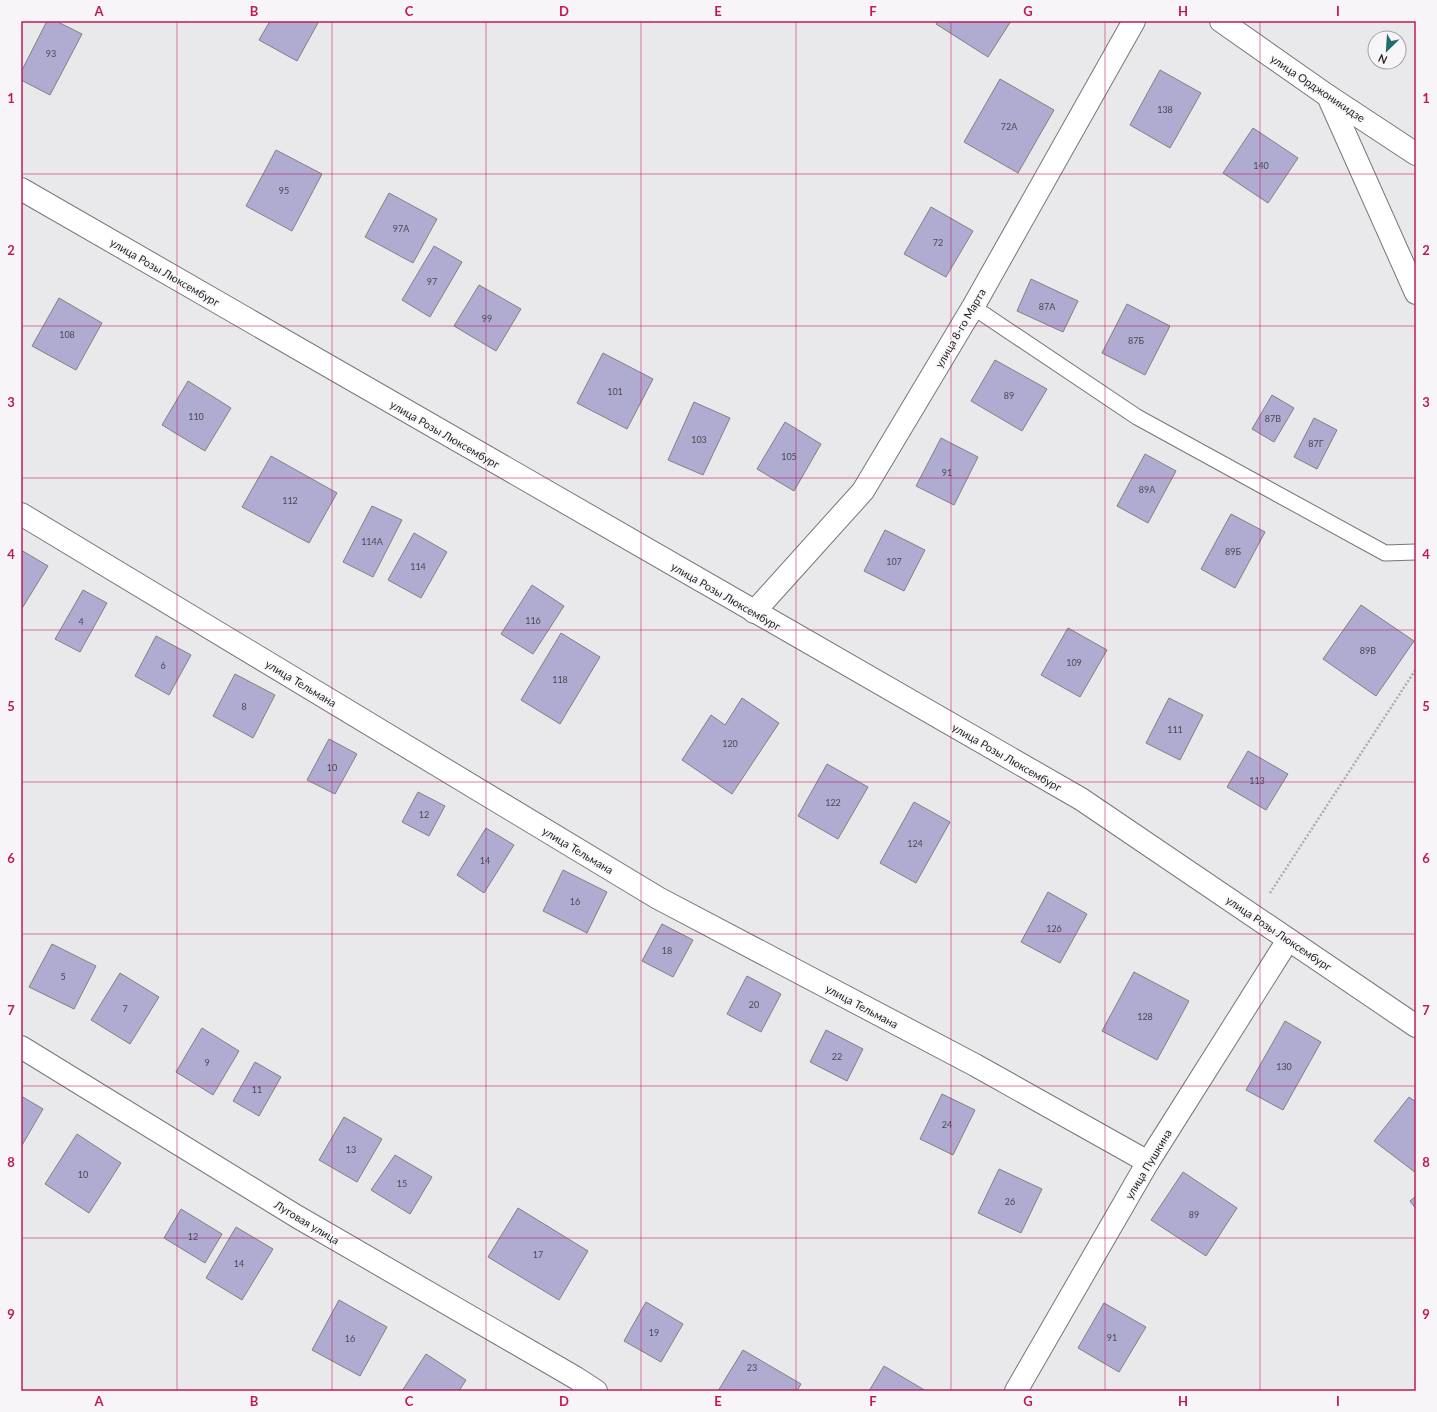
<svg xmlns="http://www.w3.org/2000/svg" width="1437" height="1412" font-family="Lato,sans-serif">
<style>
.building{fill:#b0acd1;stroke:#808083}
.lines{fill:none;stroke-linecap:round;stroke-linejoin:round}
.service-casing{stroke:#777679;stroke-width:17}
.minor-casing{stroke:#777679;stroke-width:24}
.tertiary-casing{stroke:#777679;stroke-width:24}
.path{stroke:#acabad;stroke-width:2.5;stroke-dasharray:2 2;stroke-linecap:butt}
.service{stroke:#fff;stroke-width:15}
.minor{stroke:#fff;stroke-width:22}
.tertiary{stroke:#fff;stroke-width:22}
.grid{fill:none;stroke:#c2185b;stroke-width:1;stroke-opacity:0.55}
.labels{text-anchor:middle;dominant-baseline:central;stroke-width:3;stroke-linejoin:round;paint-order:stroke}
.number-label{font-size:9px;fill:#4a4852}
.street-label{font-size:11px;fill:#282728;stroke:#f7f5f8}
.neatline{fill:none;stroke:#c2185b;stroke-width:1.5}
.grid-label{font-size:13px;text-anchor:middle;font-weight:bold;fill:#c2185b}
</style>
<rect width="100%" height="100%" fill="#e9e8eb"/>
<g class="building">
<polygon points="47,21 56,21 82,34 50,95 21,80 21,72"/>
<polygon points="270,21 319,21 297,61 259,40"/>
<polygon points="938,21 1011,21 988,57 936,24"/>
<polygon points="1160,70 1201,93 1170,148 1130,125"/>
<polygon points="1000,79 1054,110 1018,173 964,142"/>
<polygon points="1253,128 1298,158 1268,203 1223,173"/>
<polygon points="276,150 322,174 292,231 246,206"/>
<polygon points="389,193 437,219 413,263 365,237"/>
<polygon points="931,207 973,231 946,277 904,254"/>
<polygon points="434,246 462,262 430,317 402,300"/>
<polygon points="1031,279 1078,301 1063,332 1017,311"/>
<polygon points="479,285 521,309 496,351 454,326"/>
<polygon points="59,298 102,323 76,370 32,346"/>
<polygon points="1127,304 1170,326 1145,375 1102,353"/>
<polygon points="603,353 653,379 627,429 577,403"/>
<polygon points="995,360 1047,389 1022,431 971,401"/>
<polygon points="188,381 231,408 205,451 162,425"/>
<polygon points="1272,395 1294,408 1274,442 1252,429"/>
<polygon points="694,402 730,418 703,475 668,460"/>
<polygon points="1314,418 1337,430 1317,469 1294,457"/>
<polygon points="785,422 821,444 794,491 757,469"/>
<polygon points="941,438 978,457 954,505 916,486"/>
<polygon points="1145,454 1176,471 1148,523 1117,506"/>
<polygon points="271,456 337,493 309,543 242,507"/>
<polygon points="372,506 402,520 373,577 343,562"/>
<polygon points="1231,514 1265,532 1235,588 1201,569"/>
<polygon points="885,530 925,550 904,591 864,571"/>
<polygon points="414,533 447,552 421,598 388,580"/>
<polygon points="21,550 48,566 21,610"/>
<polygon points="532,585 564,606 533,654 501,634"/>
<polygon points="83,590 107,603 80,652 55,639"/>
<polygon points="1361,605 1414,641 1376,696 1323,659"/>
<polygon points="1068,628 1107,650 1080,697 1041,675"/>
<polygon points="561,633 600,657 560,724 521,700"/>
<polygon points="156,636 191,655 169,695 135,676"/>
<polygon points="235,674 275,695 253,738 213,716"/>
<polygon points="742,698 779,723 732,794 682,760 711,715 725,725"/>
<polygon points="1169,698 1203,715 1180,760 1146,743"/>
<polygon points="329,739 357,754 335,794 307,780"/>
<polygon points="1248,751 1288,774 1266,810 1227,787"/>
<polygon points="827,764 868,787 838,839 798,816"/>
<polygon points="418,792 445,806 429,836 402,822"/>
<polygon points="914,802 950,822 916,883 880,863"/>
<polygon points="486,828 514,845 484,893 457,875"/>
<polygon points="563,870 607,892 587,933 543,911"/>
<polygon points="1048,892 1087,914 1060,963 1021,942"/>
<polygon points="662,924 693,940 673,977 642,961"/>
<polygon points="52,944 96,966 74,1009 29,987"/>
<polygon points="1134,972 1189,1001 1157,1060 1102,1031"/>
<polygon points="120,973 159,997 130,1044 91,1020"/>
<polygon points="747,976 781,994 761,1032 727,1014"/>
<polygon points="1285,1021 1321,1042 1283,1110 1246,1090"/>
<polygon points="202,1028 239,1051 213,1095 176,1072"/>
<polygon points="826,1030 863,1049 847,1081 810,1062"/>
<polygon points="255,1062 281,1077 259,1116 233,1101"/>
<polygon points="942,1094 975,1110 953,1155 920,1139"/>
<polygon points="21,1096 43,1109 21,1147"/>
<polygon points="1409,1097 1416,1102 1416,1173 1374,1141"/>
<polygon points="344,1117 382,1139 357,1182 319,1160"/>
<polygon points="77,1134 121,1163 89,1213 45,1184"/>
<polygon points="395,1155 432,1177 410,1214 371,1190"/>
<polygon points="999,1169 1042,1189 1021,1233 978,1213"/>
<polygon points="1183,1172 1237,1208 1206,1256 1151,1220"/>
<polygon points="1416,1196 1416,1209 1410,1201"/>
<polygon points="518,1208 588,1251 559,1300 488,1257"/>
<polygon points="181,1209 222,1234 205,1263 164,1238"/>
<polygon points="236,1227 273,1249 242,1300 206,1278"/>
<polygon points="339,1300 387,1327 360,1376 312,1350"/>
<polygon points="646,1302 683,1324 661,1362 624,1341"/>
<polygon points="1104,1303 1146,1327 1119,1372 1078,1348"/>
<polygon points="743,1350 801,1384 797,1391 718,1391"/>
<polygon points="426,1354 466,1380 459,1391 402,1391"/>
<polygon points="884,1366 926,1391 869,1391"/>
</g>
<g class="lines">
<defs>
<polyline id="service" points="973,307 1137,417 1385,553 1416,552"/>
<g id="minor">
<polyline points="1328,96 1416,154"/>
<polyline points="21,189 1081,799 1416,1026"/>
<polyline points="21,514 658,898 975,1065 1148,1162"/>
<polyline points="754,612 863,491 973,307 1134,21"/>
<polyline points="21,1047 296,1216 576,1378 596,1391"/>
<polyline points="1016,1391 1148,1162 1288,940"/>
</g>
<polyline id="tertiary" points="1221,21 1328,96 1416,293"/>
</defs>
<use href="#service" class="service-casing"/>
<use href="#minor" class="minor-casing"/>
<use href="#tertiary" class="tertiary-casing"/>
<polyline class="path" points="1270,893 1416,669"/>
<use href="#service" class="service"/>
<use href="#minor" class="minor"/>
<use href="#tertiary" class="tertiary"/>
</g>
<path class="grid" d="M177 21V1391M332 21V1391M486 21V1391M641 21V1391M796 21V1391M951 21V1391M1105 21V1391M1260 21V1391M21 174H1416M21 326H1416M21 478H1416M21 630H1416M21 782H1416M21 934H1416M21 1086H1416M21 1238H1416"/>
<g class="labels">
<g class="number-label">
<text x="51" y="53">93</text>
<text x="1165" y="109">138</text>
<text x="1009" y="126">72А</text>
<text x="1261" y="165">140</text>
<text x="284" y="190">95</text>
<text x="401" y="228">97А</text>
<text x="938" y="242">72</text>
<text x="432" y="281">97</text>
<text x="1047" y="306">87А</text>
<text x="487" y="318">99</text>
<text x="67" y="334">108</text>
<text x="1136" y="340">87Б</text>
<text x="615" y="391">101</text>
<text x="1009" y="395">89</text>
<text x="196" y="416">110</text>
<text x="1273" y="418">87В</text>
<text x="699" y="439">103</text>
<text x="1316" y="443">87Г</text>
<text x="789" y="456">105</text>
<text x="947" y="472">91</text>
<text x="1147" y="489">89А</text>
<text x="290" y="500">112</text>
<text x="372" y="541">114А</text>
<text x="1233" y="551">89Б</text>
<text x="894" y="561">107</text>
<text x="418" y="566">114</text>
<text x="533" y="620">116</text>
<text x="81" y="621">4</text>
<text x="1368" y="650">89В</text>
<text x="1074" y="662">109</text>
<text x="163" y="665">6</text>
<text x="560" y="679">118</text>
<text x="244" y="706">8</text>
<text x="1175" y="729">111</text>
<text x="730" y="743">120</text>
<text x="332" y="767">10</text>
<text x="1257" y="780">113</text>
<text x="833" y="802">122</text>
<text x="424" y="814">12</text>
<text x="915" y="843">124</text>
<text x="485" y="860">14</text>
<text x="575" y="901">16</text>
<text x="1054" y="928">126</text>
<text x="667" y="950">18</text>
<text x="63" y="976">5</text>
<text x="754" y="1004">20</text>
<text x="125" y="1008">7</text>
<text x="1145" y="1016">128</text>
<text x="837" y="1056">22</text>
<text x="207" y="1062">9</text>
<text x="1284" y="1066">130</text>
<text x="257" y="1089">11</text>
<text x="947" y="1124">24</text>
<text x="351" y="1149">13</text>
<text x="83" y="1174">10</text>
<text x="402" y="1183">15</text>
<text x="1010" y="1201">26</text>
<text x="1194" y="1214">89</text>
<text x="193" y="1236">12</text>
<text x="538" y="1254">17</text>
<text x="239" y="1263">14</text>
<text x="654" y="1332">19</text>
<text x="1112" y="1337">91</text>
<text x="350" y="1338">16</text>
<text x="752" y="1367">23</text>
</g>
<g class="street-label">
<text transform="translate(1318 88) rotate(34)">улица Орджоникидзе</text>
<text transform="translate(165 272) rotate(30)">улица Розы Люксембург</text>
<text transform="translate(960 328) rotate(-60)">улица 8-го Марта</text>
<text transform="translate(445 434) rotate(30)">улица Розы Люксембург</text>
<text transform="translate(726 596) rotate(30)">улица Розы Люксембург</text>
<text transform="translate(301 683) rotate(31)">улица Тельмана</text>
<text transform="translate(1007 757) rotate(30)">улица Розы Люксембург</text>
<text transform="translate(578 850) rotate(31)">улица Тельмана</text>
<text transform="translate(1279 933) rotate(34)">улица Розы Люксембург</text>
<text transform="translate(862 1006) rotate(28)">улица Тельмана</text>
<text transform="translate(1148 1164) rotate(-59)">улица Пушкина</text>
<text transform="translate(307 1222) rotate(31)">Луговая улица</text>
</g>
</g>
<rect width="1437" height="1412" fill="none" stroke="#f7f5f8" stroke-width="44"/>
<g transform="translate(1387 50) rotate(205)"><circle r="19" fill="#f7f5f8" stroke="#a4a3a5"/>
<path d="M0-3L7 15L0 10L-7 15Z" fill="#206c70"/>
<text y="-6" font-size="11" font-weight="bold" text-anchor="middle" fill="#282728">N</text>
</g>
<rect x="22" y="22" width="1393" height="1368" class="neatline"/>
<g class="grid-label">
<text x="99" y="16">A</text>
<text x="254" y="16">B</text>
<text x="409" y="16">C</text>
<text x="564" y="16">D</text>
<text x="718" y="16">E</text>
<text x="873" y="16">F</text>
<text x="1028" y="16">G</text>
<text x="1183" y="16">H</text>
<text x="1338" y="16">I</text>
<text x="11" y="103">1</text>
<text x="1426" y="103">1</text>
<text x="11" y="255">2</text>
<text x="1426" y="255">2</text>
<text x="11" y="407">3</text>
<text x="1426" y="407">3</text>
<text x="11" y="559">4</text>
<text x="1426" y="559">4</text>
<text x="11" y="711">5</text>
<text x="1426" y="711">5</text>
<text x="11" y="863">6</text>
<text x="1426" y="863">6</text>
<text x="11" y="1015">7</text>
<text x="1426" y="1015">7</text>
<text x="11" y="1167">8</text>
<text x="1426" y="1167">8</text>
<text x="11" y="1319">9</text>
<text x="1426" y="1319">9</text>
<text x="99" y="1406">A</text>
<text x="254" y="1406">B</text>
<text x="409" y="1406">C</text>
<text x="564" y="1406">D</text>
<text x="718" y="1406">E</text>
<text x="873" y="1406">F</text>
<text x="1028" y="1406">G</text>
<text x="1183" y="1406">H</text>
<text x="1338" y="1406">I</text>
</g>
</svg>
